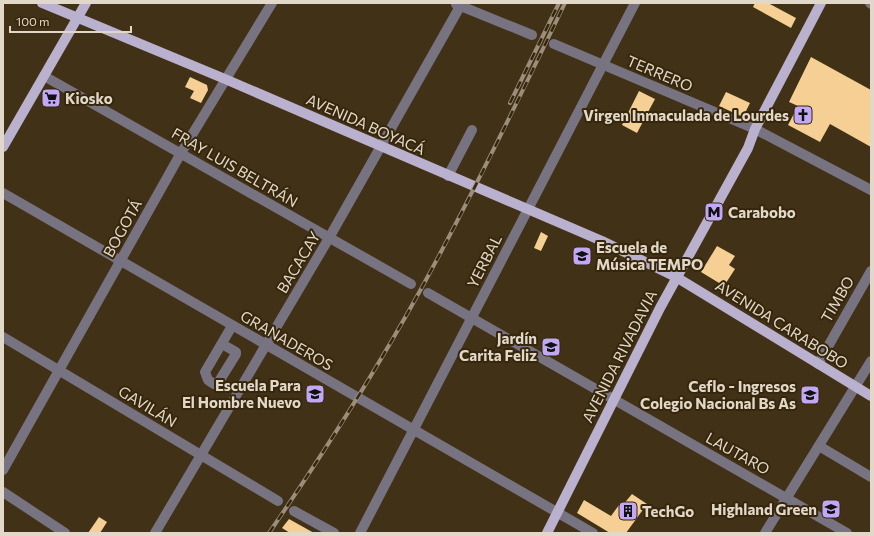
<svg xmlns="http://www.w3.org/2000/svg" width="874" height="536" font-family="Commissioner,sans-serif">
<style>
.building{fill:#f5cf93}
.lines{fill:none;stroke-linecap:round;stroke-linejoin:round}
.minor{stroke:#777381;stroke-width:10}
.major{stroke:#b9b1cd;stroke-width:10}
.rail-casing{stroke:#9b8e7a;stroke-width:4}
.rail{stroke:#36270c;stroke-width:2.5;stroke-dasharray:8;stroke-linecap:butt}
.labels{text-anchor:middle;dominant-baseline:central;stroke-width:4;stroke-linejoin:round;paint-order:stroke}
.street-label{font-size:15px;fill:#e2d8c9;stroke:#36270c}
.poi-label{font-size:15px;font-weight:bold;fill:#e2d8c9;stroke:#36270c;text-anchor:end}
</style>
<rect width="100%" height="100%" fill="#413117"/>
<g class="building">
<polygon points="755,3 768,3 796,18 791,28 753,7"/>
<polygon points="811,57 871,90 871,147 830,124 820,142 788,125 798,106 789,102"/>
<polygon points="190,77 207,85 208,90 201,103 190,98 194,91 185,87"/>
<polygon points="639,91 655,99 637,133 622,125"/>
<polygon points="726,92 750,103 743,117 719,106"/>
<polygon points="541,232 548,236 541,251 534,248"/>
<polygon points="717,246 735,256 729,265 735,269 724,286 701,272"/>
<polygon points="632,494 647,504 626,533 610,533 577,513 584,500 611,516 619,505 622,506"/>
<polygon points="99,517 107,522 100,533 88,533"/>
<polygon points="289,519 314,533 290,533 282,528"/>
</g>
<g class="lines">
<g class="minor">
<polyline points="870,3 871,4"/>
<polyline points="456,4 532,35"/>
<polyline points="554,44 755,129 871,190"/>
<polyline points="44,76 411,284"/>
<polyline points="448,176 472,130"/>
<polyline points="3,193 593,533"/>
<polyline points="428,293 847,533"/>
<polyline points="3,337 278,501"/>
<polyline points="222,344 236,352 236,354 218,383 214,384 208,380 205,372 232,326"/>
<polyline points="818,364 871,271"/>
<polyline points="819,446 871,477"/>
<polyline points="3,470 181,153 272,3"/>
<polyline points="3,492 65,533"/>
<polyline points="294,511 334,533"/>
<polyline points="155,533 329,238 462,3"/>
<polyline points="360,533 635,3"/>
<polyline points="765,533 871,361"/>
</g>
<g class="major">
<polyline points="42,3 225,79 602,241 676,277 871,396"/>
<polyline points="3,147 86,3"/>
<polyline points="547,533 660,308 748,148 755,129 821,3"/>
</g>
<defs>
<g id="rail">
<polyline points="510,103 559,3"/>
<path d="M269 533C323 454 375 373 421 289 472 196 519 99 565 3"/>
</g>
</defs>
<use href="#rail" class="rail-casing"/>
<use href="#rail" class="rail"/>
</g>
<defs>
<symbol id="supermarket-square" viewBox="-11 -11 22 22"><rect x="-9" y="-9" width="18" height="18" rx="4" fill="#c0a8f4" stroke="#36270c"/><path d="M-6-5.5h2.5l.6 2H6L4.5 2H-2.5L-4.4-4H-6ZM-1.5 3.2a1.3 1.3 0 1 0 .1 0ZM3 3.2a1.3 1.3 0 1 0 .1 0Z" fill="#111"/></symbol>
<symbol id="church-square" viewBox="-11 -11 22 22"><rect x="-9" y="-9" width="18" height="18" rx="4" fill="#c0a8f4" stroke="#36270c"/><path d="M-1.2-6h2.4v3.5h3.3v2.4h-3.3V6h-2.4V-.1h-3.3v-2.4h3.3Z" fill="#111"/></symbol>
<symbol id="metro-square" viewBox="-11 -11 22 22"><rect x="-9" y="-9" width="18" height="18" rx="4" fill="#c0a8f4" stroke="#36270c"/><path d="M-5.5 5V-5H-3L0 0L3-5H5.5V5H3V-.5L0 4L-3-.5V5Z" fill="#111"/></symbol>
<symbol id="university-square" viewBox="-11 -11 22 22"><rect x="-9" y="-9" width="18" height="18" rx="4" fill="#c0a8f4" stroke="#36270c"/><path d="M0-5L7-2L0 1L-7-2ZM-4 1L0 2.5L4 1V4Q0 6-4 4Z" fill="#111"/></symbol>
<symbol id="school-square" viewBox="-11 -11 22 22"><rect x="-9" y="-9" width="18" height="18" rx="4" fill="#c0a8f4" stroke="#36270c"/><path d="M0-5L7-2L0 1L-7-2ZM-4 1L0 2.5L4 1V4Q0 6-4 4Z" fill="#111"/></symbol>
<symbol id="building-square" viewBox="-11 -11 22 22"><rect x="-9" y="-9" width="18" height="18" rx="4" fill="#c0a8f4" stroke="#36270c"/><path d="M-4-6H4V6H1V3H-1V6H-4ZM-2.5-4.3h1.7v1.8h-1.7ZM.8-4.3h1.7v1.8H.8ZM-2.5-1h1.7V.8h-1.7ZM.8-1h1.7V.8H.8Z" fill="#111"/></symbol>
</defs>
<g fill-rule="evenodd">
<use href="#supermarket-square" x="40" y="87" width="22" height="22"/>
<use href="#church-square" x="792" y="104" width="22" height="22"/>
<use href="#metro-square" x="703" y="201" width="22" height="22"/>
<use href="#university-square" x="571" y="245" width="22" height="22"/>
<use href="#school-square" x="540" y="336" width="22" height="22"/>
<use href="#school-square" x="304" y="383" width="22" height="22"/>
<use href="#university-square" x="799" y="384" width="22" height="22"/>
<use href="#school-square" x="820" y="498" width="22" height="22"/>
<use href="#building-square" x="617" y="500" width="22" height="22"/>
</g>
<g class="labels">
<g class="street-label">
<text transform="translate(660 73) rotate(23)">TERRERO</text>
<text transform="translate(366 124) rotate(24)">AVENIDA BOYACÁ</text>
<text transform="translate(235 167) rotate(30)">FRAY LUIS BELTRÁN</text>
<text transform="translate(122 228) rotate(-61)">BOGOTÁ</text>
<text transform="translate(484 261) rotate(-63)">YERBAL</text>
<text transform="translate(298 262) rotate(-59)">BACACAY</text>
<text transform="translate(837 299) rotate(-60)">TIMBO</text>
<text transform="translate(782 324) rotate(32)">AVENIDA CARABOBO</text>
<text transform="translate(287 340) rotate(30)">GRANADEROS</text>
<text transform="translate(619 356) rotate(-63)">AVENIDA RIVADAVIA</text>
<text transform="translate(148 406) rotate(31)">GAVILÁN</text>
<text transform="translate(738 453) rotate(29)">LAUTARO</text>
</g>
<g class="poi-label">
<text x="65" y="98" text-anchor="start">Kiosko</text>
<text x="789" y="115">Virgen Inmaculada de Lourdes</text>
<text x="728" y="212" text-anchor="start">Carabobo</text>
<text x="596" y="247" text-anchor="start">Escuela de<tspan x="596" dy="17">Música TEMPO</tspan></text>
<text x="537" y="338">Jardín<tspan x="537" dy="17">Carita Feliz</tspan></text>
<text x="301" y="385">Escuela Para<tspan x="301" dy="17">El Hombre Nuevo</tspan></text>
<text x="796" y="386">Ceflo - Ingresos<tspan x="796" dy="17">Colegio Nacional Bs As</tspan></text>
<text x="817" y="509">Highland Green</text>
<text x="642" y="511" text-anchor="start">TechGo</text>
</g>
</g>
<rect width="874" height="536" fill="none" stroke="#e2d8c9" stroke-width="8"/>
<path d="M10 26v6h121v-6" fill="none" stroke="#e2d8c9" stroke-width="2"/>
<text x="16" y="26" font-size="12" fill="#e2d8c9" stroke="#36270c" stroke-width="3" paint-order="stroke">100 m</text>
</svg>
